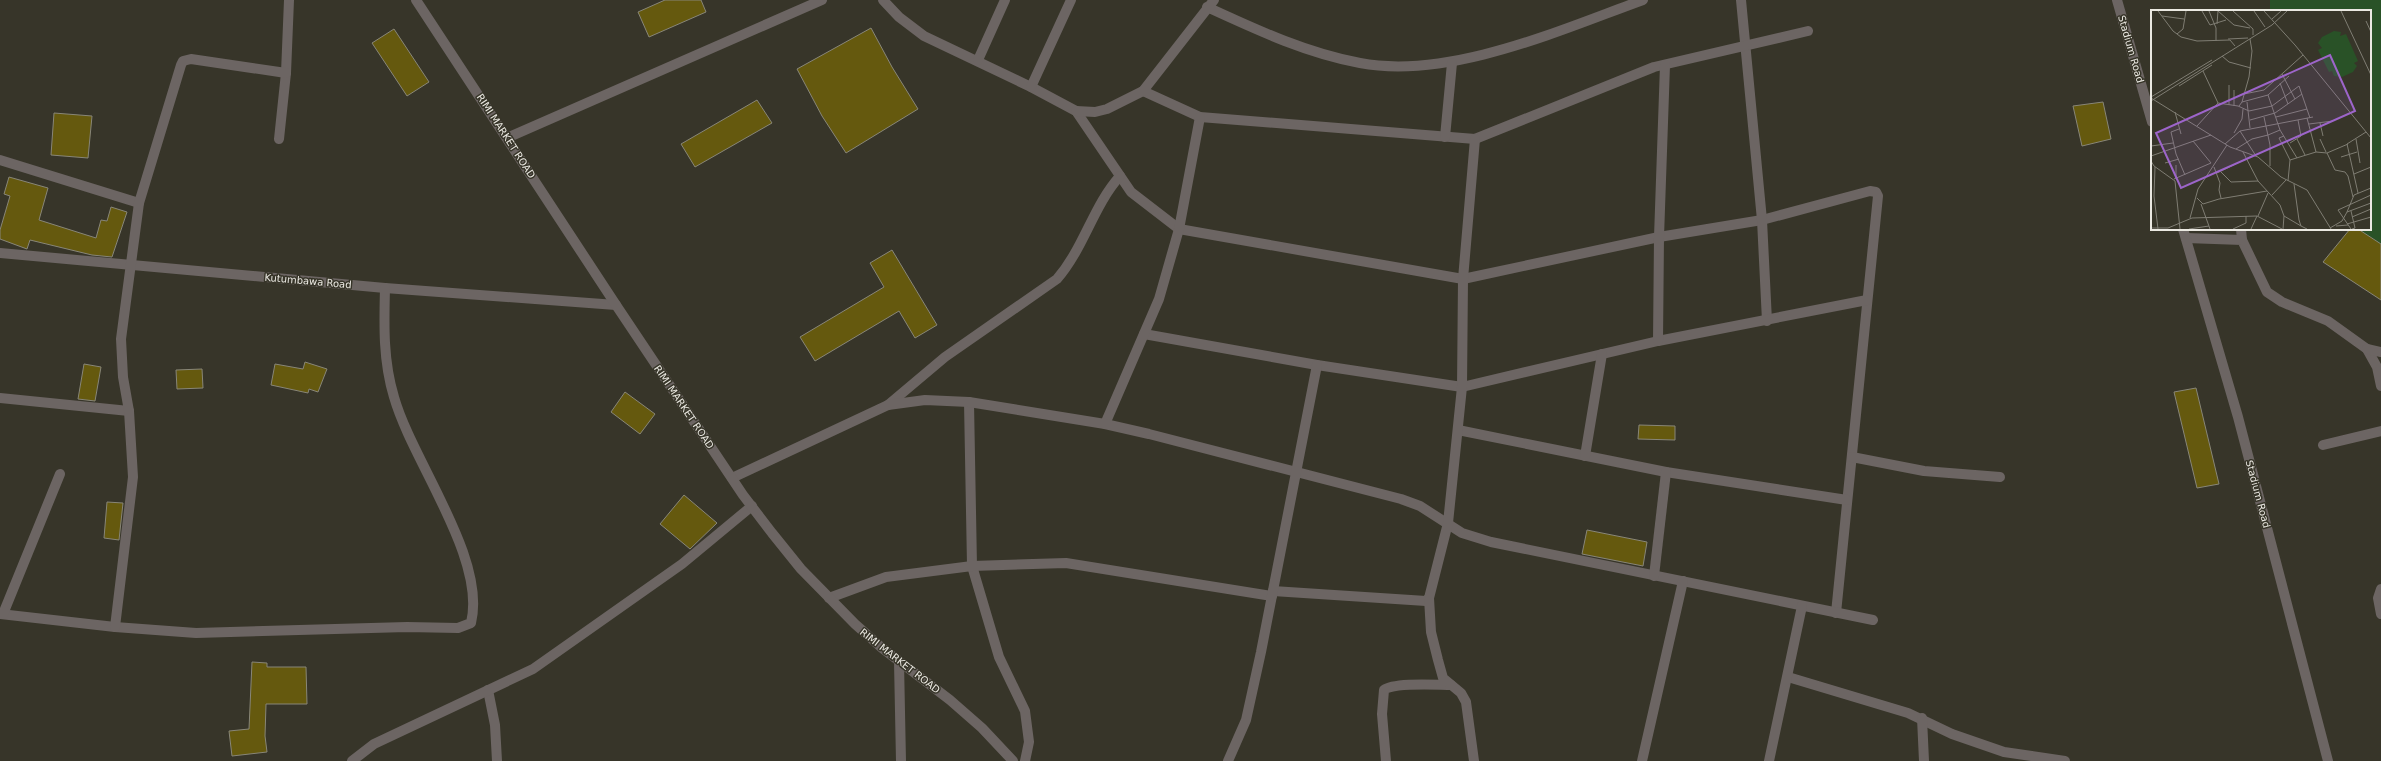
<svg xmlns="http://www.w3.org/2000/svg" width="2381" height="761" font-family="'DejaVu Sans',sans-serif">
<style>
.green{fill:#295227}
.building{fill:#65590e;stroke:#888678}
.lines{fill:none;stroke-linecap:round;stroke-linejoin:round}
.service{stroke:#6c6563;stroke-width:10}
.minor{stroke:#6c6563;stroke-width:10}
.tertiary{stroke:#6c6563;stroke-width:10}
.labels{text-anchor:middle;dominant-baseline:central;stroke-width:3;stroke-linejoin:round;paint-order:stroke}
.street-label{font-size:10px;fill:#ebe9e2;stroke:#373529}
.inset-road{fill:none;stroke:#7f7d73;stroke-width:1}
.view{fill:#9d65ca;fill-opacity:0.15;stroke:#9d65ca;stroke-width:2}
.inset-edge{fill:none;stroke:#ebe9e2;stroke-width:2}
</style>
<rect width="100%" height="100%" fill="#373529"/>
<polygon class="green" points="2270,0 2381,0 2381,300 2350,229 2370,229 2370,11 2270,11"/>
<g class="building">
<polygon points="665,0 701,0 706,12 649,37 638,12"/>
<polygon points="871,28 892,67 918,109 846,153 822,116 797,69"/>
<polygon points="394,29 429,82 407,96 372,43"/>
<polygon points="757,100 772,123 695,167 681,144"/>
<polygon points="2103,102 2111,139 2082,146 2073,106"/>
<polygon points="54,113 92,116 88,158 51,155"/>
<polygon points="9,177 48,188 39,220 96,238 101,220 107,221 111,207 127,212 112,257 92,255 30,240 27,249 0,239 0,230 10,196 4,194"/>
<polygon points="2350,229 2358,229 2381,244 2381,300 2323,262"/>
<polygon points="892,250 937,325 915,338 899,311 815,361 800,337 884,287 870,263"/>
<polygon points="305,362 327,369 318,392 309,389 308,393 271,385 275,364 303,369"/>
<polygon points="84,364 101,367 95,401 78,399"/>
<polygon points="202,369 203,388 177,389 176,370"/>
<polygon points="2196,388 2219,484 2197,488 2174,392"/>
<polygon points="625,392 655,414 640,434 611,412"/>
<polygon points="1639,425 1675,426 1675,440 1638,439"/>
<polygon points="684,495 717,523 690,549 660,524"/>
<polygon points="107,502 123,503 119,540 104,538"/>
<polygon points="1587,530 1647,542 1643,566 1582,554"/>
<polygon points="252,662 267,663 267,667 306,667 307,704 266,704 265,736 267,752 232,756 229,731 249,729"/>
</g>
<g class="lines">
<g class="service">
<polyline points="2241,229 2242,240"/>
<polyline points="2186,238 2242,240 2267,292 2282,302 2328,321 2367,349 2377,367 2381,386"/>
<polyline points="2367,349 2381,352"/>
<polyline points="2323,445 2381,431"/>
<polyline points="2381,589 2378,598 2381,614"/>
</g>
<g class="minor">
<polyline points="883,0 899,17 924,36 1031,87 1076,111 1131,192 1179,229 1463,279 1659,237 1762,220 1870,191 1876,192 1878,196 1836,613"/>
<polyline points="1741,0 1762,220 1767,321"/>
<path d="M1207 7C1257 30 1306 53 1360 63 1449 80 1560 30 1643 0"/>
<polyline points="978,60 1005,0"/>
<polyline points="1031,87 1071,0"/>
<polyline points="1143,91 1200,117 1475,139 1654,67 1808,31"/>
<polyline points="1076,111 1095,112 1107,109 1143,91 1214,0"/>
<polyline points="1445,137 1452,63"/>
<polyline points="507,138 822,0"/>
<polyline points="279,139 286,73 289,0"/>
<polyline points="0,160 139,203"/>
<polyline points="0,253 385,288 616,305"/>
<polyline points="1144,334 1317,365 1462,387 1658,341 1867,300"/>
<polyline points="1658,341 1659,237 1665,65"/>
<polyline points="0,398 129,411"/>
<polyline points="969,402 972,566 999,657 1025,711 1029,742 1025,761"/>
<path d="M888 405 945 357 1057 279C1084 248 1093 206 1120 176"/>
<polyline points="1105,424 1159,299 1179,229 1200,117"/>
<polyline points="1458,430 1666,472 1847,500"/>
<polyline points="1585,456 1602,354"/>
<polyline points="1852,457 1924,471 2000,477"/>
<polyline points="732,478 888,405 925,400 969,402 1105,424 1149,434 1401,499 1420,506 1462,533 1491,542 1873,620"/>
<polyline points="1654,576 1666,472"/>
<polyline points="1273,591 1426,601 1429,598"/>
<polyline points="829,598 886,577 972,566 1066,563 1272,596"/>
<path d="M0 614 115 627 196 633 407 627 458 628 471 623C487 558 412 461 394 397 383 361 384 325 385 288"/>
<polyline points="3,614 60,474"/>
<polyline points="115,627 133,477 129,411 123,377 121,339 139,203 181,65 183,61 191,59 286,73"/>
<polyline points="899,662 901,761"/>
<polyline points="1788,677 1908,713 1952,734 2004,752 2065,761"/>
<polyline points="488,690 495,725 497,761"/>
<polyline points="1922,718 1924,761"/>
<polyline points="352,761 374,744 533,669 682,564 752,506"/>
<polyline points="1228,761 1246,720 1261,652 1317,365"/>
<path d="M1386 761 1382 714 1384 690C1394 682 1437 685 1451 685"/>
<polyline points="1474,761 1466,702 1461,693 1443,678 1438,660 1431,632 1429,598 1448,523 1462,387 1463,279 1475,139"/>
<polyline points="1642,761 1683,581"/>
<polyline points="1769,761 1802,606"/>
</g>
<g class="tertiary">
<polyline points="416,0 616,305 743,495 772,533 801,569 855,624 882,648 950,700 982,728 1013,761"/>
<polyline points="2117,0 2152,122"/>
<polyline points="2183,229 2238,417 2328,761"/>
</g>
</g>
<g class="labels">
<g class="street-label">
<text transform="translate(2131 49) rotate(74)">Stadium Road</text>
<text transform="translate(506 136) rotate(57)">RIMI MARKET ROAD</text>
<text transform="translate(308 281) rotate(5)">Kutumbawa Road</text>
<text transform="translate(684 407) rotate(56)">RIMI MARKET ROAD</text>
<text transform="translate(2258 494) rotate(75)">Stadium Road</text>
<text transform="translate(900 661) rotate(38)">RIMI MARKET ROAD</text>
</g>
</g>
<g transform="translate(2151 10)">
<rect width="220" height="220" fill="#373529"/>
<path d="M183 21 190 22 189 26 195 24 207 51 203 53 206 56 202 62 191 67 183 66 181 61 178 62 167 40 171 38 167 33 171 27Z" fill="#295227"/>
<path class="inset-road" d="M7 1 22 21 30 27 46 31 79 30 84 36M51 1 59 15 75 10M58 1 65 18V31M67 1 83 15 99 18M82 1 102 19V25M103 1 114 17M113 1 144 35 220 128M190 1 220 65M11 6 33 9M121 9 130 1M215 11 220 22M66 14 67 1M26 24 32 19 35 1M77 29 97 28M71 46 78 52 100 58M52 61 67 93 87 96 98 101 121 96 148 76 159 108M131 64 144 89M129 73 137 94M78 75V95M28 76 61 55M93 84 113 80 152 45M117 85 129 120 146 148M0 87 61 50M0 88 79 137 107 147 130 167 156 180 180 219M0 91 121 15 136 1M91 92 117 85 138 66M96 92 99 118M83 96V80M88 96 91 92 98 67 101 41 99 29M24 102 30 124M113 107 119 135V156M125 107 156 99M156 108 165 142M99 110 124 103 151 84M169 113 172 126M158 114 182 111M46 116 67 93M28 119 20 122 25 144 34 165M89 121 105 146M83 123 91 109 92 99M117 125 129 120M133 126 128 128 139 150 137 171M146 129 154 145M169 129 175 142M205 129 209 153M139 133 150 126 147 110M74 134 89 121 162 107M0 136 22 133M85 139 101 129 117 125M92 142 107 171 129 195 133 206 132 219M176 143 197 134M0 146 60 125M190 147 206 142M139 150 165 142 176 143 184 160 194 162 197 166 202 187M0 151 3 156 24 171 29 219M14 153 28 149M25 155V168M4 157 3 186 7 219M63 157 69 173 68 180 70 188M70 162 80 172 107 171M66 163 103 145M203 164 220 157M23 169 60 153 42 131M143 174 148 210 150 216 156 219M207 183 196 134 215 122M121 185 135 170M46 188 52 194 68 189 116 181M50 194 59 219M200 201 204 218 201 219M196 202 203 185 220 178M107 206 117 183M133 206 150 216M201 207 220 199M39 208 47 179 76 135M196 214 220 207M185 216 197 215M0 218H17L41 208 106 206 131 219M179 218 191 211 196 202 220 193M38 219 58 216M82 219 95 213V206M100 219 106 206M200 219 187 200 220 185"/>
<path class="view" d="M179 45 204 101 30 178 5 123Z"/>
<rect width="220" height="220" class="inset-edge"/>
</g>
</svg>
